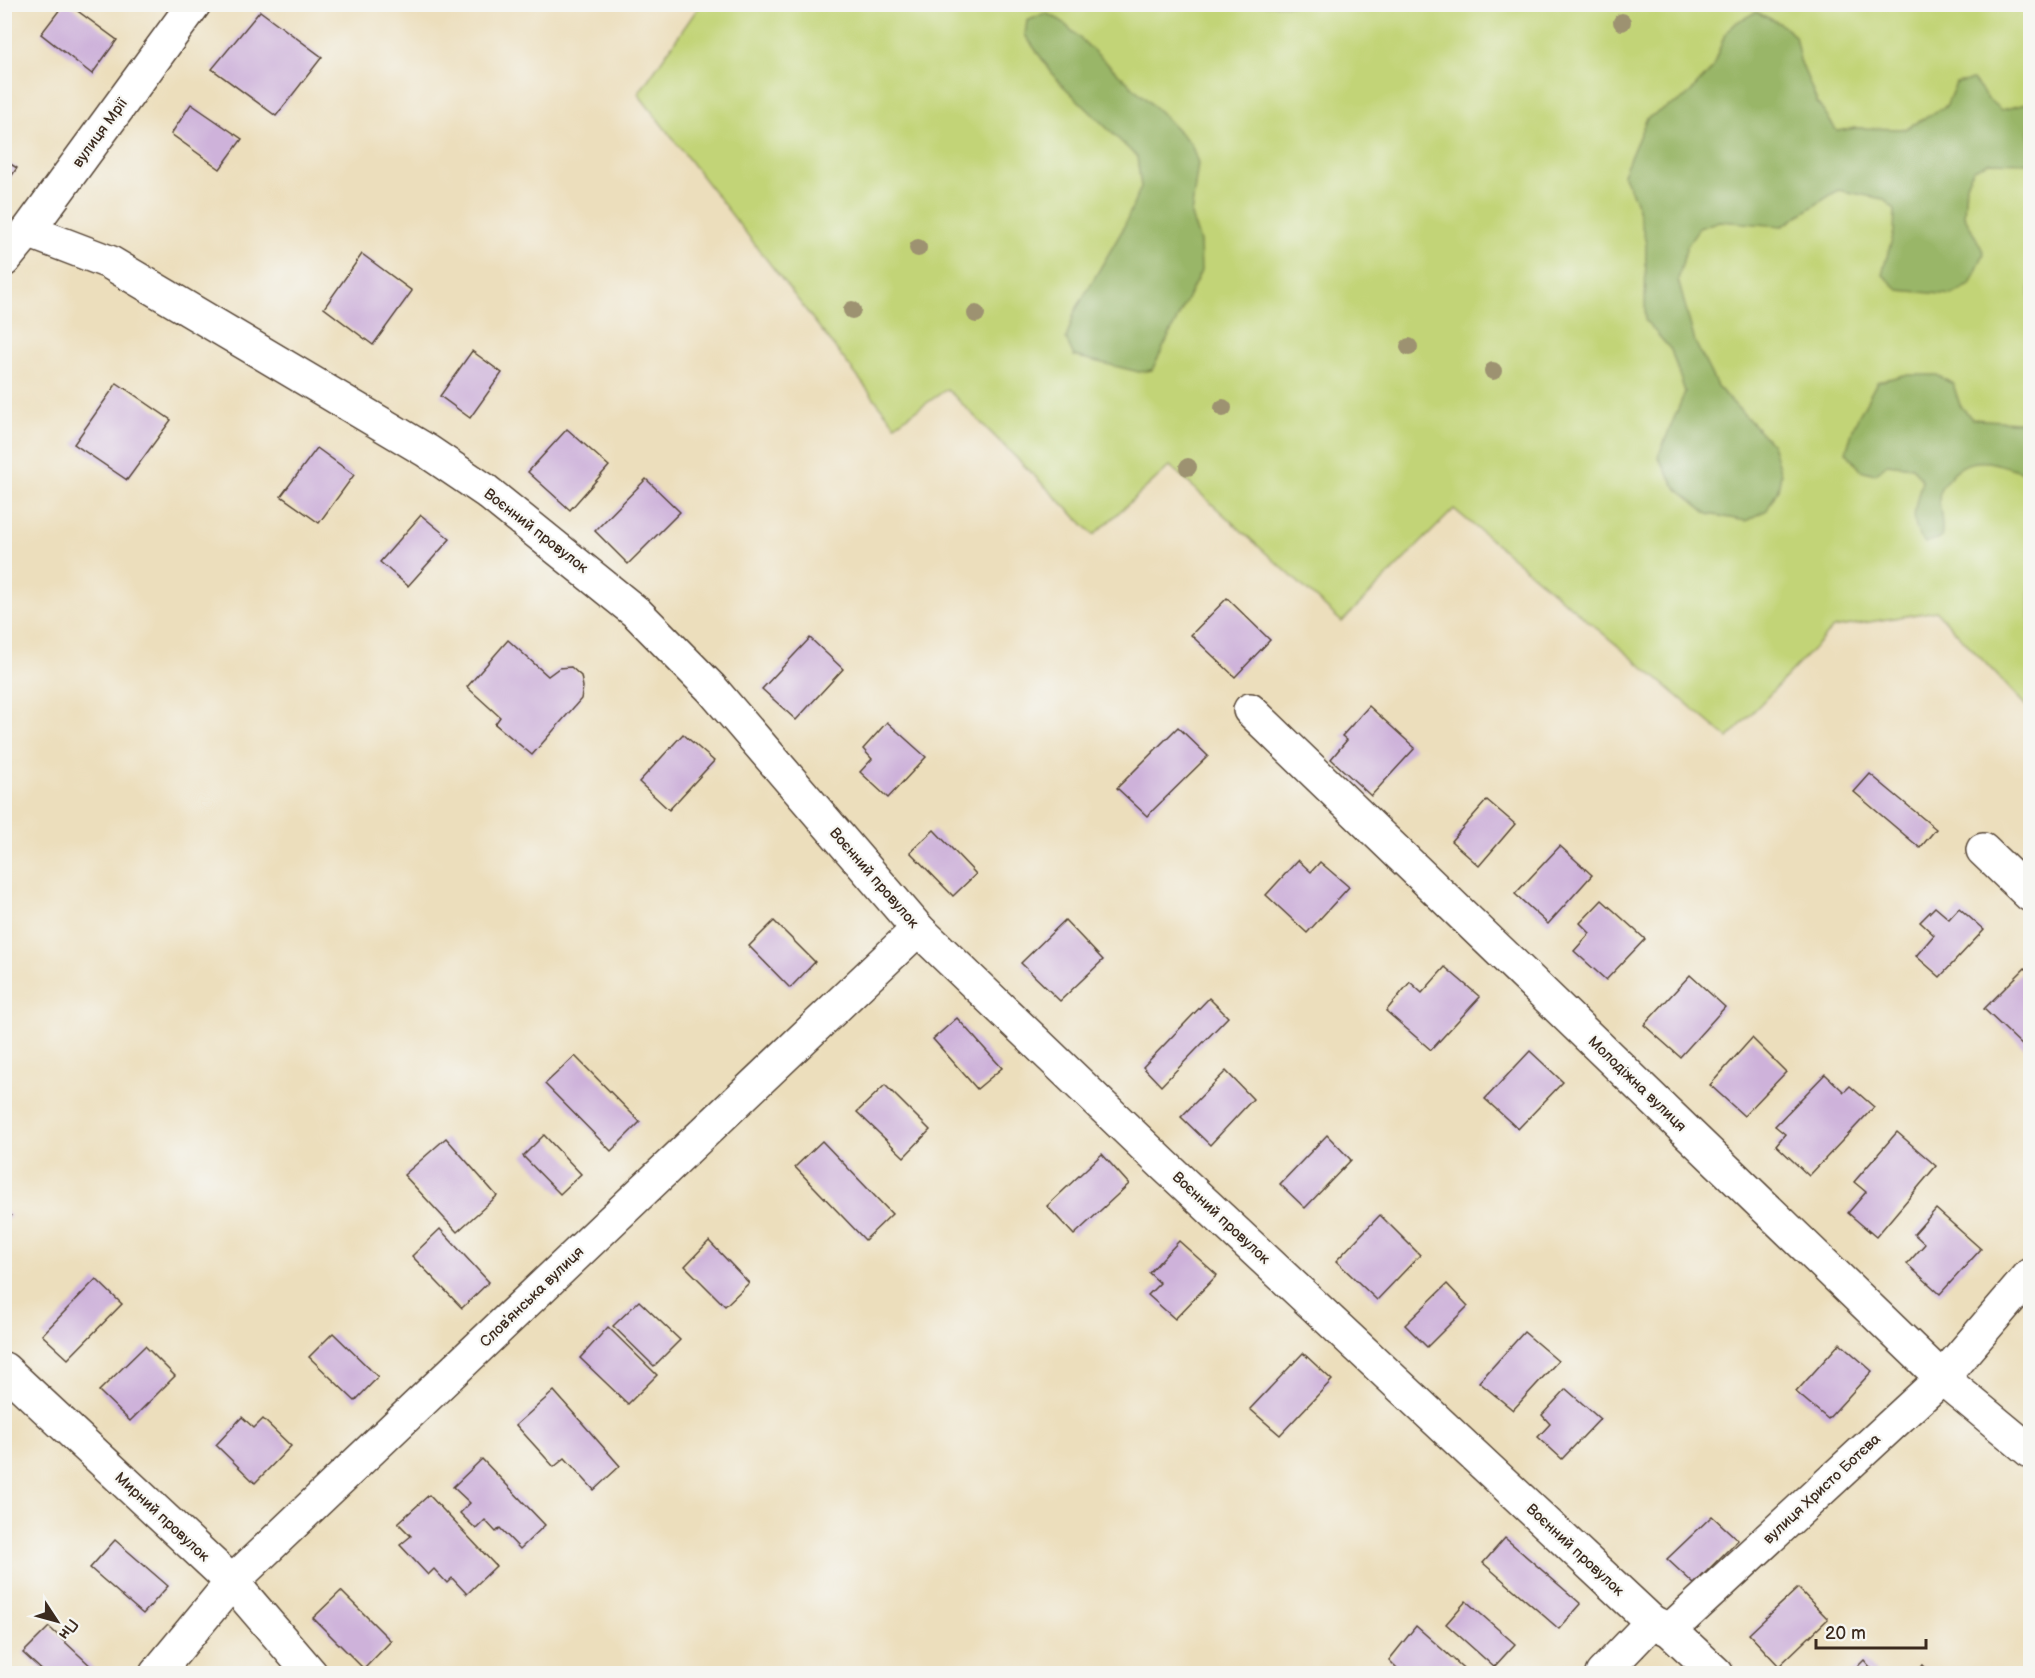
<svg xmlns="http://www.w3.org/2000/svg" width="2035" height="1678" font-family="'Balsamiq Sans',sans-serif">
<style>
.green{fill:#c2d477;stroke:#7e7f4a;stroke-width:1.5}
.forest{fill:#99b668;stroke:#6a7043;stroke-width:1.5}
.building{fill:#ceb2da}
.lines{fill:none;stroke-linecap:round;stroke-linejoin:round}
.minor-casing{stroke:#564536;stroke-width:36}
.minor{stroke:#fff;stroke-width:33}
.tree{fill:#9d9271}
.labels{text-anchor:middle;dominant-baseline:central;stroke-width:4.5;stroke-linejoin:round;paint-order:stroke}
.street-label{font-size:15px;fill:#3b2a1e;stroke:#f6f6f2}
</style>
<rect width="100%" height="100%" fill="#f6f6f2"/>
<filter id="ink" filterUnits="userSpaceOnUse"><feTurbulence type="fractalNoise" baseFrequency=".0167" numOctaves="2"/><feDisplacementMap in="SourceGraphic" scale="12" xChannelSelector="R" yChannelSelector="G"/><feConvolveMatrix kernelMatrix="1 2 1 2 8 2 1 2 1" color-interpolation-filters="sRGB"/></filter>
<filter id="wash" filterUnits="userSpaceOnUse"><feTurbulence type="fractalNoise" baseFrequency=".008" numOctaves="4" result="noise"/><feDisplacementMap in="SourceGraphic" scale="24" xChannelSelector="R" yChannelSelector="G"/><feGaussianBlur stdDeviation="1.35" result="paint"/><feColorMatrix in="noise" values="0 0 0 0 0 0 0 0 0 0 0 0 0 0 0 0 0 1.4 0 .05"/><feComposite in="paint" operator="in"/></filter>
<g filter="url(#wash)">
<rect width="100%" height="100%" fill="#ecdebc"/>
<polygon class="green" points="700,5 2030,5 2030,710 1936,611 1833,628 1728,738 1454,509 1342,622 1170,466 1094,535 947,389 895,425 638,94"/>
<g class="forest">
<polygon points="1756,12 1779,23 1795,36 1800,60 1818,104 1837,131 1856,128 1905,129 1946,106 1956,83 1973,80 1988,99 2001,110 2030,103 2030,163 1989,162 1974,169 1966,184 1964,215 1984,253 1970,285 1952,295 1899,290 1882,274 1894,232 1895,210 1883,199 1838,190 1783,226 1719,221 1699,228 1687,245 1678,280 1695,342 1717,386 1772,444 1781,474 1778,489 1767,510 1746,521 1708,514 1676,488 1658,457 1685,392 1671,350 1645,320 1646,243 1636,201 1623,174 1647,118 1685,98 1712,69 1725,34 1737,22"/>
<polygon points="1045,13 1060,20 1160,112 1191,144 1198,163 1191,215 1200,242 1201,271 1152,370 1139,372 1074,356 1066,339 1075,311 1122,231 1141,187 1137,157 1057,80 1025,35 1027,21"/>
<path d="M1904 375H1937L1953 384 1960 405 1972 419 2030 423V475C2003 465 1971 450 1950 477 1947 480 1942 485 1941 488 1935 505 1946 522 1941 538L1925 543C1907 523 1916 504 1922 480L1912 467 1887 464 1875 474 1861 470 1846 452 1855 423 1877 382Z"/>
</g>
<g id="blocks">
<g class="building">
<polygon points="4,4 13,4 4,16"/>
<polygon points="64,4 68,4 117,40 92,74 41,34"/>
<polygon points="260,11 322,57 276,116 212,69"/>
<polygon points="191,104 242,139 220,169 171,134"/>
<polygon points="4,160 17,168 4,187"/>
<polygon points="362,254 412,291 373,345 324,308"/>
<polygon points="472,351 502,373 470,418 440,396"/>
<polygon points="117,383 171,420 127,480 74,444"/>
<polygon points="567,429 609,466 570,510 528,472"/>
<polygon points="317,448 354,475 319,523 281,496"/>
<polygon points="646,479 680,512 628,564 595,531"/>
<polygon points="421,515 450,539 408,586 380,562"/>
<polygon points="1227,598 1270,640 1235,677 1191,635"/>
<polygon points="810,638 843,669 796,720 762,689"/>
<polygon points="508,640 548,676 559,668 571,667 581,676 583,687 581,699 532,755 495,724 500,717 467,687"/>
<polygon points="1369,706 1415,748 1371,796 1331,759 1347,740 1342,736"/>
<polygon points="887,722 926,757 888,798 860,772 872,759 863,749"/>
<polygon points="1178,727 1208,756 1147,816 1117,788"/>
<polygon points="683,734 714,761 669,810 639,782"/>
<polygon points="1870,774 1936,829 1920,848 1854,792"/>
<polygon points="1487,800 1515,824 1479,866 1451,841"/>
<polygon points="934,830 976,874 953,896 910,852"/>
<polygon points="1560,846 1592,875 1548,924 1515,894"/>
<polygon points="1298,860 1311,872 1320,862 1349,887 1307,933 1266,895"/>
<polygon points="1602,900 1645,939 1606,980 1574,951 1590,933 1580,923"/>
<polygon points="1935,907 1949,919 1959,908 1984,930 1940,977 1916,956 1934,935 1920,922"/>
<polygon points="1065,920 1103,960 1060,1001 1021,963"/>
<polygon points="774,921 815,962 790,988 749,946"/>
<polygon points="1445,967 1480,997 1431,1050 1386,1011 1410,982 1422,993"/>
<polygon points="2025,968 2030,973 2030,1044 2026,1049 1984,1009"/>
<polygon points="1690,975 1725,1007 1680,1057 1644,1025"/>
<polygon points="1209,998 1228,1017 1161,1086 1143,1067"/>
<polygon points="957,1018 1002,1068 977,1089 933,1039"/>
<polygon points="1752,1038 1786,1072 1744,1116 1710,1085"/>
<polygon points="1530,1051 1563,1082 1518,1129 1485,1099"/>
<polygon points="575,1056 640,1122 611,1151 545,1084"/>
<polygon points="1226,1071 1253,1099 1210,1145 1181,1117"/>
<polygon points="1825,1074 1844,1092 1850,1086 1874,1107 1809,1176 1776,1145 1785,1134 1775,1126"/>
<polygon points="885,1085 930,1130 904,1157 857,1112"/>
<polygon points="1897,1132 1936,1166 1876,1237 1848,1213 1866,1192 1854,1182"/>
<polygon points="544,1135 581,1174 560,1194 523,1156"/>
<polygon points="1327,1135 1351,1160 1305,1208 1280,1184"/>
<polygon points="446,1138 497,1196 457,1232 404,1175"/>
<polygon points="822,1141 892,1214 865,1240 795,1167"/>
<polygon points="1102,1154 1129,1184 1074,1235 1047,1206"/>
<polygon points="4,1209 11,1216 4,1222"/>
<polygon points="1936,1209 1981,1249 1940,1294 1907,1264 1925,1244 1914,1234"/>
<polygon points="1380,1215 1420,1255 1377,1300 1336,1261"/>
<polygon points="440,1229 489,1282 462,1308 412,1256"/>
<polygon points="709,1241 749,1283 725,1306 685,1266"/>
<polygon points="1179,1241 1217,1275 1175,1319 1148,1295 1160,1283 1149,1273"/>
<polygon points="96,1279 122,1304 68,1359 42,1335"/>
<polygon points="1447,1284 1468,1306 1427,1347 1405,1325"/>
<polygon points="639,1301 680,1340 654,1366 613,1326"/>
<polygon points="608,1327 657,1375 628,1404 580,1358"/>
<polygon points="1524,1332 1558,1361 1513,1410 1479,1382"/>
<polygon points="333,1333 378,1377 355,1401 309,1357"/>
<polygon points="1840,1343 1872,1371 1828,1419 1796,1392"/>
<polygon points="145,1346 175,1376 130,1421 99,1391"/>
<polygon points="1303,1353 1332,1380 1280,1435 1250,1409"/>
<polygon points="1566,1389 1600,1419 1562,1459 1538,1437 1550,1424 1542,1415"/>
<polygon points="554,1391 620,1466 594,1490 565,1458 554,1467 516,1425"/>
<polygon points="242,1417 254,1428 263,1419 291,1446 255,1483 216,1445"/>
<polygon points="482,1459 545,1525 520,1549 500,1528 496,1532 485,1520 476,1529 460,1513 470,1503 453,1487"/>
<polygon points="429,1495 496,1566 467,1594 452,1578 447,1583 434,1569 428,1575 400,1545 411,1536 398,1523"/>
<polygon points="1712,1516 1738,1540 1694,1584 1667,1559"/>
<polygon points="1505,1538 1581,1604 1559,1629 1483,1563"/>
<polygon points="115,1540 168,1586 143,1614 90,1568"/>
<polygon points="1798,1588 1828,1619 1779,1666 1749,1634"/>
<polygon points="341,1591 391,1641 364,1669 313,1618"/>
<polygon points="1466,1601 1515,1644 1494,1667 1446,1624"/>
<polygon points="1416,1626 1470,1674 1403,1674 1389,1660"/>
<polygon points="49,1627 94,1669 90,1674 46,1674 23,1653"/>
<polygon points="1864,1660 1876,1674 1850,1674"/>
<polygon points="1923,1665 1932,1674 1916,1674"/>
</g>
</g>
</g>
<g filter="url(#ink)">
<use href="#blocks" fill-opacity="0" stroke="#564536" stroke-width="1.5"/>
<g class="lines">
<defs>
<g id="minor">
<polyline points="28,231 109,262 427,451 486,491 637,613 711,688 918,929 1164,1165 1652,1622"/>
<polyline points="4,260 28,231 194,4"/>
<polyline points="1250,710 1942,1378 2030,1451"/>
<polyline points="1983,850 2030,895"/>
<polyline points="4,1369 232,1582 311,1674"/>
<polyline points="1670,1630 1942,1378 2030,1275"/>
<polyline points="156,1674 232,1582 918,929"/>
<polyline points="1602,1674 1652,1622 1670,1630 1717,1674"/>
</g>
</defs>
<use href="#minor" class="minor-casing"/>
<use href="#minor" class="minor"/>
</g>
<g class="tree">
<circle cx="1622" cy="22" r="9"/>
<circle cx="918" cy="248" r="9"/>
<circle cx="852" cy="310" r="9"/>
<circle cx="976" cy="314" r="9"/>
<circle cx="1409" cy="347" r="9"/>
<circle cx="1493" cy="371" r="9"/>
<circle cx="1223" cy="408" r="9"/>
<circle cx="1188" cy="467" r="9"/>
</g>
</g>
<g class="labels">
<g class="street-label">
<text transform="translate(100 133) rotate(-54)">вулиця Мрії</text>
<text transform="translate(536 531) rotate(38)">Воєнний провулок</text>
<text transform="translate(874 878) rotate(49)">Воєнний провулок</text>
<text transform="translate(1637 1084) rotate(44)">Молодіжна вулиця</text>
<text transform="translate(1221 1218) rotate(43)">Воєнний провулок</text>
<text transform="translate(532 1297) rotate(-44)">Словʼянська вулиця</text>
<text transform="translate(1822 1489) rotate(-43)">вулиця Христо Ботєва</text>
<text transform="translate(162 1517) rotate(43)">Мирний провулок</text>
<text transform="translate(1575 1550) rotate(43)">Воєнний провулок</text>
</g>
</g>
<rect width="2035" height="1678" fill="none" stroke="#f6f6f2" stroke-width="24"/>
<g transform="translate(57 1621) rotate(126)" stroke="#f6f6f2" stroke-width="4.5" paint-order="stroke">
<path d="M0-4.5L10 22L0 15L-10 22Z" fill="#3b2a1e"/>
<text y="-9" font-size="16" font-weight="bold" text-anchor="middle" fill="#3b2a1e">Пн</text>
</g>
<path d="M1816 1639v9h110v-9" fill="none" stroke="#3b2a1e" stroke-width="3"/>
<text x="1825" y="1639" font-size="18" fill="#3b2a1e" stroke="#f6f6f2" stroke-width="4.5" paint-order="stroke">20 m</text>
</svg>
